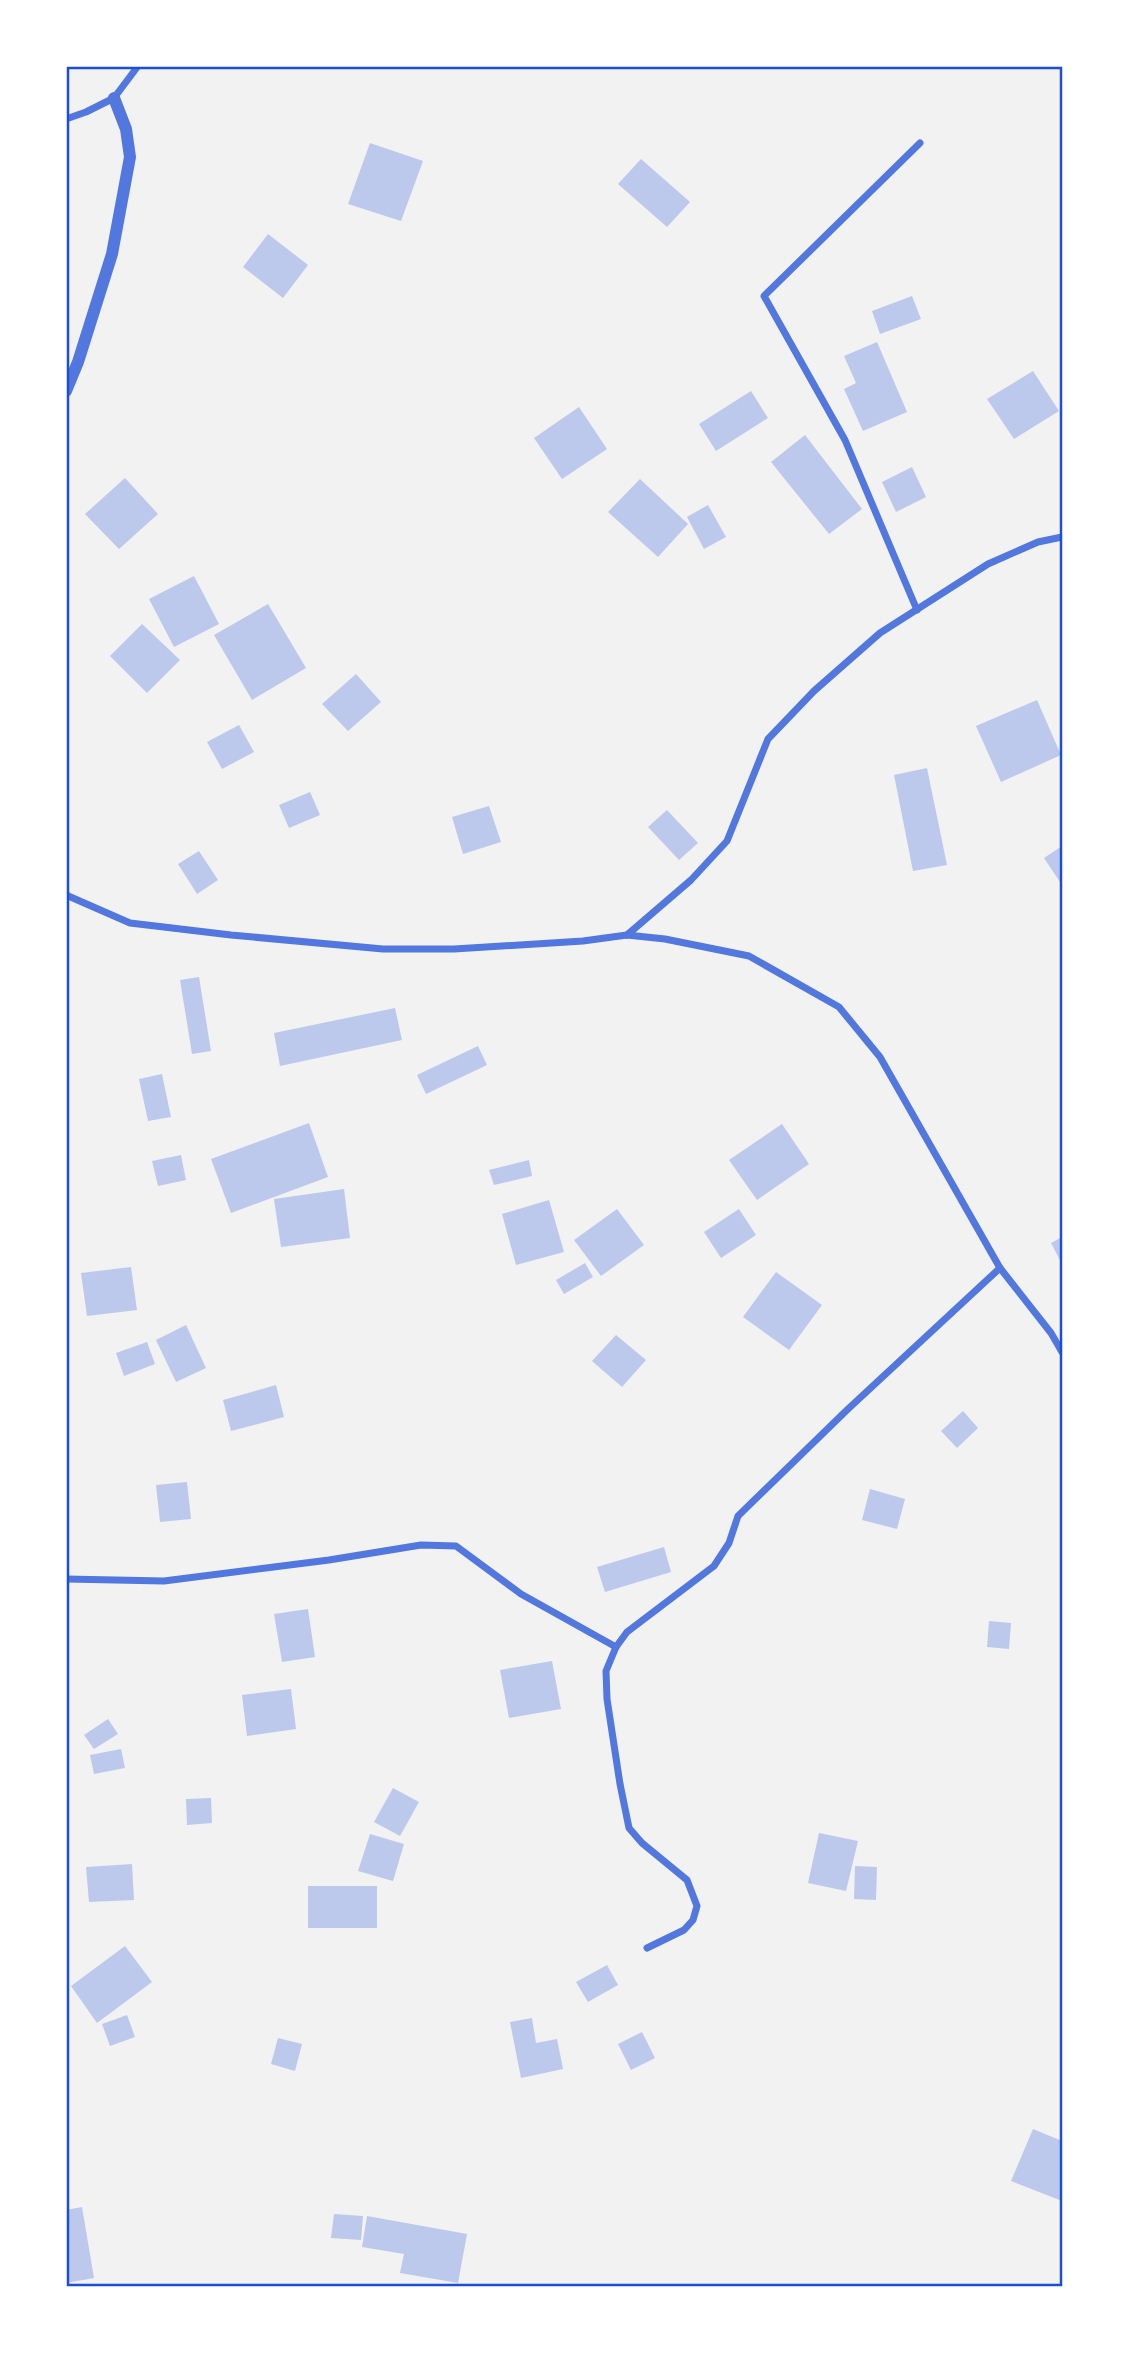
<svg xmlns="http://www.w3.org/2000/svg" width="1129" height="2353" font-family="Barlow,sans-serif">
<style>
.building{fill:#bdc9ec}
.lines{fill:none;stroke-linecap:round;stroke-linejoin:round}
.minor{stroke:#5277de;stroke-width:7}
.tertiary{stroke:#5277de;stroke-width:12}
.neatline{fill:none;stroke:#1d4ed8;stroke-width:2.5}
</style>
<rect width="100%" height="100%" fill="#f2f2f2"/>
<g class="building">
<polygon points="370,143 423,161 401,221 348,204"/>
<polygon points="641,159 690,202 667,227 618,184"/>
<polygon points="268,234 308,265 283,298 243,267"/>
<polygon points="912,296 921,319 880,334 872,311"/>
<polygon points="877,342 907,412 863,431 844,389 856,383 844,356"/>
<polygon points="1033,371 1059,411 1014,439 987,399"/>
<polygon points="751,391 768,418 716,451 699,424"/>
<polygon points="579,407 607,449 562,479 534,438"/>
<polygon points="805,435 862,509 829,534 771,462"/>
<polygon points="912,467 926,497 896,512 882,482"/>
<polygon points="125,478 158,514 119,549 85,514"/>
<polygon points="640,479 688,524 658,557 608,512"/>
<polygon points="708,505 726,537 704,549 687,517"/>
<polygon points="194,576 219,624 174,647 149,599"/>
<polygon points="268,604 306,668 252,700 214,635"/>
<polygon points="142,624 180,660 147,693 110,656"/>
<polygon points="356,674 381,702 348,731 322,704"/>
<polygon points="1037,700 1061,755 1001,782 976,726"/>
<polygon points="239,725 254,752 222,769 207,742"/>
<polygon points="927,768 947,865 913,871 894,775"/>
<polygon points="310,792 320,815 289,828 279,805"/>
<polygon points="489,806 501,842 463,854 452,817"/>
<polygon points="667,810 698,843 679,860 648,827"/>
<polygon points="1062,846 1062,885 1044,858"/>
<polygon points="199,851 218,880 197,894 178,864"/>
<polygon points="199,977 211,1051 192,1054 180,980"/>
<polygon points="395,1008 402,1040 280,1066 274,1033"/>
<polygon points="478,1046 487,1065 426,1094 417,1075"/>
<polygon points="162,1074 171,1117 148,1121 139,1079"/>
<polygon points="309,1123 328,1177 231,1213 211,1159"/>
<polygon points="782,1124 809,1164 757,1200 729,1160"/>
<polygon points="181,1155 186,1180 158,1186 152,1161"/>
<polygon points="529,1160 532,1176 494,1185 489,1170"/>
<polygon points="344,1189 350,1238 281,1247 274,1199"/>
<polygon points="549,1200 564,1252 516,1265 502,1214"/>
<polygon points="617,1209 644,1245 601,1276 574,1240"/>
<polygon points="739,1209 756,1235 721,1258 704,1232"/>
<polygon points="1062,1237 1062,1264 1051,1243"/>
<polygon points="585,1263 593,1277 564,1294 556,1280"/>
<polygon points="131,1267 137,1310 87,1316 81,1273"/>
<polygon points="776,1272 822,1305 789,1350 743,1317"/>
<polygon points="186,1325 206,1368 176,1382 156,1340"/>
<polygon points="616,1335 646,1360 622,1387 592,1361"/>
<polygon points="147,1342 155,1364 124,1376 116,1353"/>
<polygon points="276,1385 284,1417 231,1431 223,1400"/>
<polygon points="963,1411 978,1428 957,1448 941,1431"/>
<polygon points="187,1482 191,1519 160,1522 156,1485"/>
<polygon points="870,1489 905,1499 897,1529 862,1520"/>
<polygon points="664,1547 671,1572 605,1592 597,1567"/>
<polygon points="308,1609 315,1657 282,1662 274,1614"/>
<polygon points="989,1621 1011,1623 1009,1649 987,1647"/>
<polygon points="552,1661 561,1709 509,1718 500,1670"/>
<polygon points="291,1689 296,1729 247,1736 242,1695"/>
<polygon points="108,1719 118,1734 94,1749 84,1735"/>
<polygon points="121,1749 125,1768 94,1774 90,1755"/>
<polygon points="393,1788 419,1802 400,1836 374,1822"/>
<polygon points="211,1798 212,1823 187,1825 186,1799"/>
<polygon points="819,1833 858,1841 846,1891 808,1883"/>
<polygon points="370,1834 404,1844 393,1881 358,1871"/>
<polygon points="132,1864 134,1900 89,1902 86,1867"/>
<polygon points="855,1866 877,1867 876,1900 854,1899"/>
<rect x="308" y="1886" width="69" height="42"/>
<polygon points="125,1946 152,1982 97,2023 71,1986"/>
<polygon points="607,1965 618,1985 588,2002 576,1982"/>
<polygon points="127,2015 135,2037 110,2046 102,2024"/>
<polygon points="532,2018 536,2043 557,2039 563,2069 521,2078 510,2022"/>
<polygon points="642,2032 655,2058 631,2070 618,2044"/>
<polygon points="278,2038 302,2044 295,2071 271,2064"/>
<polygon points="1033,2129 1062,2141 1062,2201 1011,2181"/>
<polygon points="82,2207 94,2278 66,2283 66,2210"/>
<polygon points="334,2214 363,2216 361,2240 331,2238"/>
<polygon points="367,2216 467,2234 458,2283 400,2273 404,2254 362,2247"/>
</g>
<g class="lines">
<g class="minor">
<polyline points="66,119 86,112 114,98 138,66"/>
<polyline points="917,610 845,440 764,296 920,143"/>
<polyline points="66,895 130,923 231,935 383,949 454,949 583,941 627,935 665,939 749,956 839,1007 880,1057 1000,1268 1051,1333 1062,1352"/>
<polyline points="627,935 691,880 727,841 768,739 814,691 880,633 988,564 1038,542 1062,537"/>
<polyline points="66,1579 164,1581 329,1560 421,1545 456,1546 521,1594 616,1647"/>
<polyline points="647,1948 684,1930 693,1920 697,1906 687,1880 642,1843 629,1828 620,1784 607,1699 606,1671 616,1647 627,1632 714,1566 729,1543 738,1516 848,1409 1000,1268"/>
</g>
<polyline class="tertiary" points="66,391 78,362 112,254 130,157 126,129 114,98"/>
</g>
<rect width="1129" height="2353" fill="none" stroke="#ffffff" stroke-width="136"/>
<rect x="68" y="68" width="993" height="2217" class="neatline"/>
</svg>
